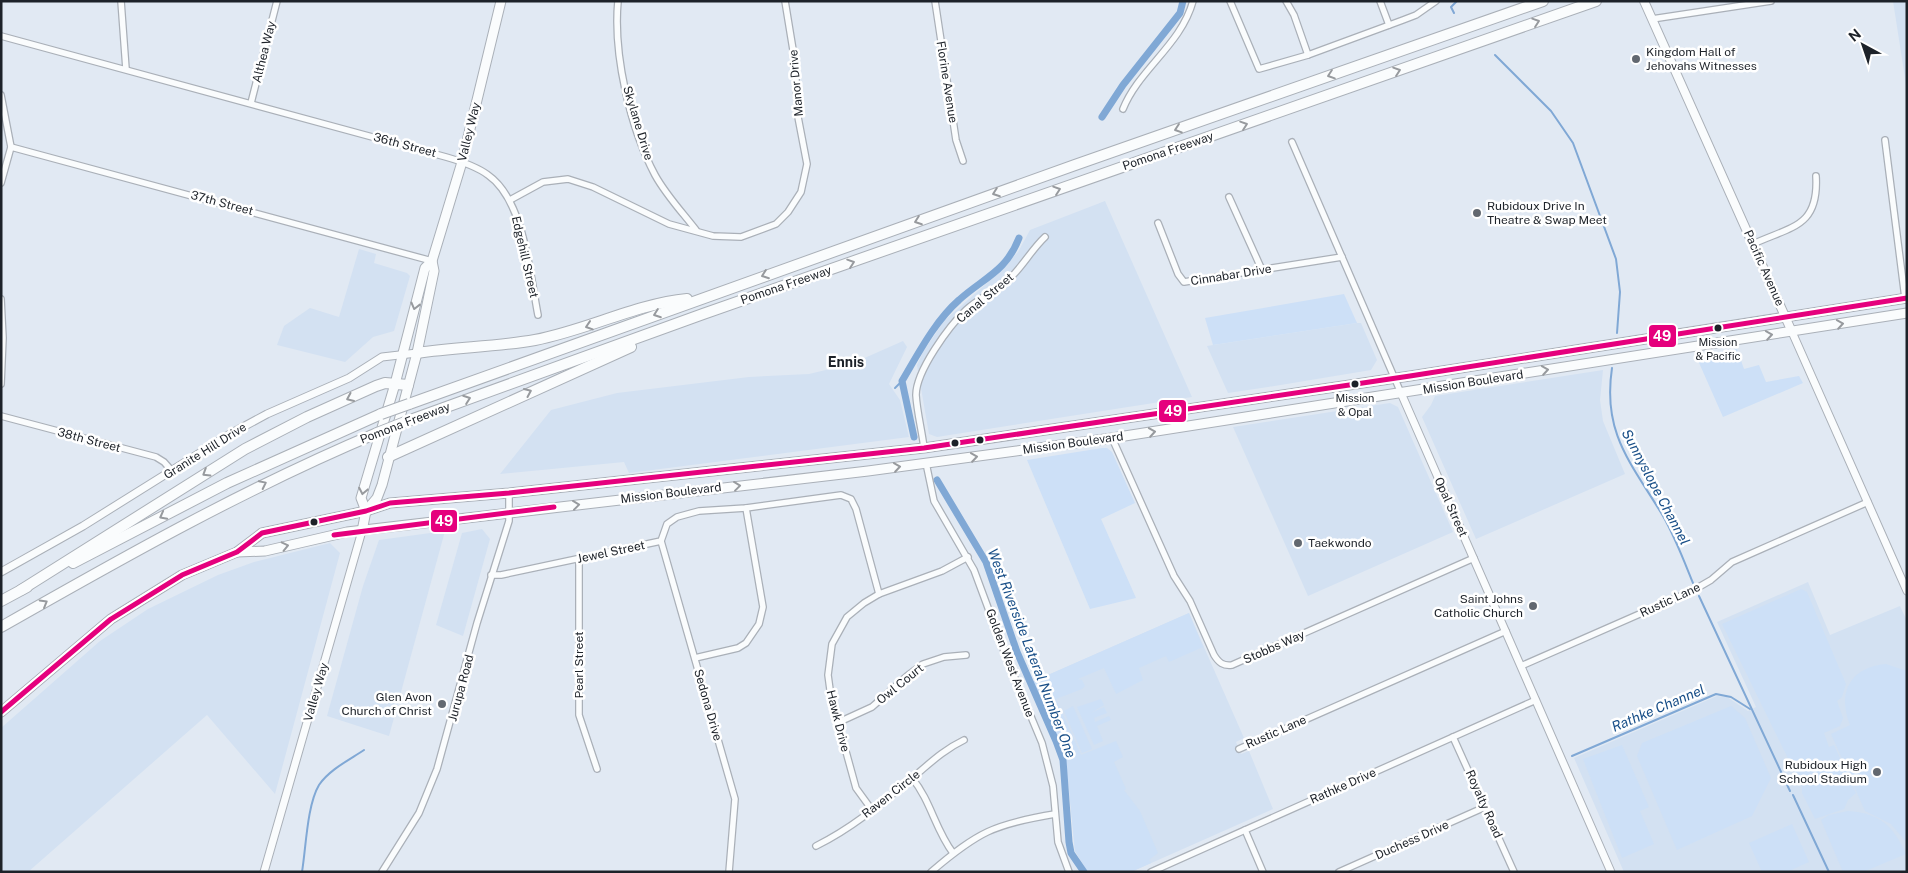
<svg xmlns="http://www.w3.org/2000/svg" width="1908" height="873" font-family="'Public Sans',sans-serif">
<style>
.built{fill:#d3e1f2}
.green{fill:#cde0f7}
.lines{fill:none;stroke-linecap:round;stroke-linejoin:round}
.stream{stroke:#80a8d5;stroke-width:2}
.canal{stroke:#80a8d5;stroke-width:7}
.minor-casing{stroke:#aab0b8;stroke-width:8}
.tertiary-casing{stroke:#aab0b8;stroke-width:9}
.secondary-casing{stroke:#aab0b8;stroke-width:10}
.primary-casing{stroke:#aab0b8;stroke-width:11}
.motorway-casing{stroke:#aab0b8;stroke-width:12}
.minor{stroke:#fafcfd;stroke-width:5.5}
.tertiary{stroke:#fafcfd;stroke-width:7}
.secondary{stroke:#fafcfd;stroke-width:8}
.primary{stroke:#fafcfd;stroke-width:9}
.motorway{stroke:#fafcfd;stroke-width:10}
.motorway-bridge-casing{stroke:#aab0b8;stroke-width:12;stroke-linecap:butt}
.motorway-bridge{stroke:#fafcfd;stroke-width:10}
.bus-1-casing{stroke:#fff;stroke-width:9}
.bus-1{stroke:#e5007d;stroke-width:5}
.oneway{stroke:#979a9e}
.poi-dot{fill:#626870;stroke:#fff;stroke-width:2}
.bus-dot{fill:#1d2229;stroke:#fff;stroke-width:2}
.labels{text-anchor:middle;dominant-baseline:central;stroke-width:5;stroke-linejoin:round;paint-order:stroke}
.bus-label{font-size:11px;fill:#1d2229;stroke:#fff}
.street-label{font-size:12px;fill:#1d2229;stroke:#fff}
.poi-label{font-size:12px;fill:#1d2229;stroke:#fff;text-anchor:start}
.neighbourhood-label{font-size:14px;font-weight:bold;fill:#1d2229;stroke:#fff}
.water-label{font-size:14px;font-style:italic;fill:#194f88;stroke:#fff}
.line-badge{stroke:#fff;stroke-width:2}
.badge-label{font-size:14px;text-anchor:middle;font-weight:bold;fill:#fff}
</style>
<rect width="100%" height="100%" fill="#e1e9f3"/>
<g class="built">
<polygon points="1893,1 1907,1 1907,91"/>
<polygon points="1105,201 1192,397 937,437 929,434 917,365 923,352 944,321 996,275 1018,252 1030,230"/>
<polygon points="359,249 376,254 374,263 407,273 410,276 394,331 373,337 345,362 277,345 284,326 310,308 339,317"/>
<polygon points="1357,323 1361,323 1377,360 1371,370 1268,387 1228,393 1207,346"/>
<polygon points="903,341 907,347 889,384 900,400 909,437 629,473 624,462 500,474 551,410 617,393 749,377 809,374 851,364"/>
<polygon points="1603,370 1600,400 1603,421 1625,474 1476,539 1422,417 1431,405 1435,396"/>
<polygon points="1390,403 1398,407 1453,532 1308,596 1233,427"/>
<polygon points="482,529 490,539 463,636 436,625 462,533"/>
<polygon points="445,531 389,736 327,716 363,586 379,540"/>
<polygon points="330,543 340,553 275,794 207,715 28,872 1,872 1,728 100,641 148,609 218,575 254,562"/>
<polygon points="1808,582 1830,635 1900,606 1907,621 1907,872 1624,872 1574,758 1717,696 1727,697 1748,711 1756,707 1717,622"/>
<polygon points="1189,613 1244,738 1236,742 1241,754 1249,751 1273,809 1131,872 1088,872 1075,851 1066,759 1032,682"/>
</g>
<g class="green">
<polygon points="1344,294 1357,323 1213,345 1205,318"/>
<polygon points="1737,349 1744,369 1759,365 1766,382 1799,376 1803,383 1723,417 1696,356"/>
<polygon points="1102,448 1107,448 1112,452 1135,503 1101,519 1136,598 1090,609 1027,460"/>
<polygon points="1801,589 1807,592 1846,684 1842,697 1837,701 1843,718 1840,726 1824,733 1829,747 1834,745 1856,793 1848,800 1844,809 1815,819 1802,793 1802,787 1722,624"/>
<polygon points="1189,613 1203,647 1169,662 1166,656 1139,668 1143,680 1116,694 1104,668 1078,679 1082,680 1085,686 1082,689 1056,699 1081,755 1116,741 1123,757 1114,762 1126,789 1124,790 1140,811 1158,853 1149,860 1151,863 1131,872 1088,872 1075,851 1066,759 1032,682"/>
<path d="M1886 664 1907 671V843L1891 824 1865 811 1831 734 1850 725C1837 693 1850 667 1886 664Z"/>
<polygon points="1101,699 1104,705 1091,713 1104,707 1107,713 1094,718 1095,722 1109,716 1111,720 1097,726 1103,741 1094,745 1077,707"/>
<polygon points="1073,706 1092,749 1082,753 1064,711"/>
<polygon points="1731,706 1745,718 1771,778 1752,816 1677,850 1637,756 1642,743"/>
<polygon points="1622,745 1649,807 1640,811 1654,844 1622,858 1583,759"/>
<path d="M1848 811C1880 813 1893 826 1906 854L1863 872H1843L1821 820 1829 815Z"/>
<polygon points="1792,824 1809,862 1787,872 1762,872 1749,843"/>
</g>
<g class="lines">
<g class="stream">
<polyline points="1454,13 1451,7 1457,1"/>
<polyline points="1495,55 1551,111 1573,143 1616,259 1620,292 1617,333"/>
<path d="M1612 368C1602 434 1632 464 1663 516 1675 537 1684 561 1693 583"/>
<polyline points="895,388 902,381"/>
<polyline points="1699,596 1790,791"/>
<polyline points="1572,756 1716,694 1731,697 1750,709"/>
<polyline points="1793,795 1829,872"/>
<path d="M302 872C306 848 307 805 319 785 329 770 349 760 364 750"/>
</g>
<g class="canal">
<polyline points="1102,117 1123,85 1180,13 1183,1"/>
<path d="M914 437 902 381C918 354 935 321 959 300 983 278 1006 272 1019 238"/>
<polyline points="937,480 986,562 1017,652 1056,741 1063,760 1069,842 1071,853 1084,872"/>
</g>
<defs>
<g id="minor">
<polyline points="121,1 126,69"/>
<path d="M618 1C613 54 630 128 655 175 666 195 682 212 696 230"/>
<polyline points="935,1 956,140 963,161"/>
<polyline points="1230,1 1259,69 1308,55 1403,20 1416,15 1436,1"/>
<polyline points="1286,1 1294,15 1308,55"/>
<polyline points="1380,1 1389,25"/>
<polyline points="1652,19 1771,1"/>
<path d="M1 36 446 157C460 161 476 166 488 175 524 200 530 274 538 315"/>
<polyline points="1,95 11,147 1,183"/>
<polyline points="251,103 277,1"/>
<path d="M1123 109C1139 69 1181 45 1193 1"/>
<polyline points="1885,140 1905,298"/>
<polyline points="1292,142 1401,393"/>
<polyline points="11,147 432,261"/>
<polyline points="1229,197 1262,270"/>
<polyline points="510,200 543,182 568,179 593,187 669,224 713,236 741,237 776,224 788,212 801,192 807,164 798,117 795,62 785,1"/>
<polyline points="1158,223 1178,274 1184,282 1342,257"/>
<path d="M1753 244C1792 226 1819 227 1816 176"/>
<polyline points="1,299 3,338 1,384"/>
<polyline points="1,416 156,457 164,462 172,471"/>
<path d="M1112 438 1174 576 1190 601 1214 655C1219 663 1223 666 1232 665L1474 558"/>
<path d="M924 448C922 431 917 412 916 395 916 371 949 326 966 310 979 298 994 292 1007 281 1022 268 1031 250 1045 237"/>
<polyline points="926,463 934,501 974,570 1007,659 1042,743 1053,786 1058,842 1069,872"/>
<polyline points="661,541 735,799 729,872"/>
<polyline points="579,559 579,715 597,769"/>
<polyline points="491,575 501,575 661,541 667,524 677,517 699,511 746,508 841,495 851,499 856,509 879,594"/>
<polyline points="695,658 738,648 746,643 759,624 763,607 746,508"/>
<polyline points="1521,666 1692,591 1711,580 1732,562 1868,502"/>
<polyline points="837,723 872,707 907,676 923,664 944,657 966,655"/>
<polyline points="1453,737 1514,872"/>
<polyline points="1239,749 1506,631"/>
<path d="M912 778C931 801 935 829 953 853"/>
<polyline points="872,810 856,788 831,697 828,675 832,644 847,617 864,603 879,594 942,571 968,557"/>
<polyline points="1245,830 1263,872"/>
<path d="M816 846C851 829 882 803 911 779 928 765 943 750 964 740"/>
<polyline points="382,872 419,813 437,769 477,623 509,521 509,493"/>
<path d="M931 872C978 832 994 824 1055 814"/>
<polyline points="1151,872 1536,700"/>
<polyline points="1339,872 1485,807"/>
</g>
<g id="tertiary">
<polyline points="1792,332 1907,591"/>
<polyline points="1401,393 1611,872"/>
<polyline points="1,572 83,526 230,434 267,414 349,378 382,357 417,353"/>
<polyline points="264,872 362,531"/>
</g>
<polyline id="secondary" points="1644,1 1792,332"/>
<g id="primary">
<polyline points="366,511 361,498 395,384 425,268 432,261 462,162 501,1"/>
<polyline points="362,531 366,511 377,498 382,485 417,353 434,271 432,261"/>
<polyline points="237,552 265,551 347,532 868,471 1112,438 1907,313"/>
<polyline points="1,712 111,619 182,575 237,552 262,533 366,511 390,503 509,493 924,448 1410,376 1907,298"/>
</g>
<g id="motorway">
<path d="M417 353C456 347 496 347 535 340 587 330 636 304 687 299"/>
<polyline points="409,404 1075,165 1543,1"/>
<polyline points="405,422 703,314 1596,1"/>
<polyline points="388,457 631,347"/>
<polyline points="73,563 227,483 381,414"/>
<polyline points="21,590 245,449 307,417 376,386 385,383 408,385"/>
<polyline points="1,601 27,587"/>
<path d="M1 627C124 557 246 488 377 433"/>
</g>
</defs>
<use href="#minor" class="minor-casing"/>
<use href="#tertiary" class="tertiary-casing"/>
<use href="#secondary" class="secondary-casing"/>
<use href="#primary" class="primary-casing"/>
<use href="#motorway" class="motorway-casing"/>
<use href="#minor" class="minor"/>
<use href="#tertiary" class="tertiary"/>
<use href="#secondary" class="secondary"/>
<use href="#primary" class="primary"/>
<use href="#motorway" class="motorway"/>
<defs>
<g id="motorway-bridge">
<polyline points="381,414 409,404"/>
<polyline points="377,433 405,422"/>
</g>
</defs>
<use href="#motorway-bridge" class="motorway-bridge-casing"/>
<use href="#motorway-bridge" class="motorway-bridge"/>
<defs>
<g id="bus-1">
<polyline points="334,535 554,507"/>
<polyline points="1,712 111,619 182,575 237,552 262,533 366,511 390,503 509,493 924,448 1410,376 1907,298"/>
</g>
</defs>
<use href="#bus-1" class="bus-1-casing"/>
<use href="#bus-1" class="bus-1"/>
</g>
<defs><path id="oneway-chevron" d="M-2-3.5L2.5 0L-2 3.5" fill="none" stroke-width="1.6" stroke-linecap="round" stroke-linejoin="round" transform="scale(1.25)"/></defs>
<g class="oneway">
<use href="#oneway-chevron" transform="translate(1536 22) rotate(-19)"/>
<use href="#oneway-chevron" transform="translate(1397 71) rotate(-19)"/>
<use href="#oneway-chevron" transform="translate(1331 75) rotate(161)"/>
<use href="#oneway-chevron" transform="translate(1244 125) rotate(-19)"/>
<use href="#oneway-chevron" transform="translate(1178 129) rotate(161)"/>
<use href="#oneway-chevron" transform="translate(1057 190) rotate(-19)"/>
<use href="#oneway-chevron" transform="translate(996 193) rotate(160)"/>
<use href="#oneway-chevron" transform="translate(918 221) rotate(160)"/>
<use href="#oneway-chevron" transform="translate(851 263) rotate(-19)"/>
<use href="#oneway-chevron" transform="translate(765 275) rotate(160)"/>
<use href="#oneway-chevron" transform="translate(415 306) rotate(104)"/>
<use href="#oneway-chevron" transform="translate(657 314) rotate(160)"/>
<use href="#oneway-chevron" transform="translate(1840 324) rotate(-9)"/>
<use href="#oneway-chevron" transform="translate(589 326) rotate(162)"/>
<use href="#oneway-chevron" transform="translate(1769 335) rotate(-9)"/>
<use href="#oneway-chevron" transform="translate(1545 370) rotate(-9)"/>
<use href="#oneway-chevron" transform="translate(528 392) rotate(-24)"/>
<use href="#oneway-chevron" transform="translate(350 398) rotate(156)"/>
<use href="#oneway-chevron" transform="translate(467 399) rotate(-20)"/>
<use href="#oneway-chevron" transform="translate(1152 432) rotate(-9)"/>
<use href="#oneway-chevron" transform="translate(974 457) rotate(-8)"/>
<use href="#oneway-chevron" transform="translate(897 467) rotate(-8)"/>
<use href="#oneway-chevron" transform="translate(206 473) rotate(148)"/>
<use href="#oneway-chevron" transform="translate(263 484) rotate(-26)"/>
<use href="#oneway-chevron" transform="translate(737 486) rotate(-7)"/>
<use href="#oneway-chevron" transform="translate(363 491) rotate(101)"/>
<use href="#oneway-chevron" transform="translate(576 505) rotate(-7)"/>
<use href="#oneway-chevron" transform="translate(163 516) rotate(152)"/>
<use href="#oneway-chevron" transform="translate(285 546) rotate(-13)"/>
<use href="#oneway-chevron" transform="translate(44 603) rotate(-30)"/>
</g>
<g class="poi-dot">
<circle cx="1636" cy="59" r="5"/>
<circle cx="1477" cy="213" r="5"/>
<circle cx="1298" cy="543" r="5"/>
<circle cx="1533" cy="606" r="5"/>
<circle cx="442" cy="704" r="5"/>
<circle cx="1877" cy="772" r="5"/>
</g>
<g class="bus-dot">
<circle cx="1718" cy="328" r="4.5"/>
<circle cx="1355" cy="384" r="4.5"/>
<circle cx="980" cy="440" r="4.5"/>
<circle cx="955" cy="443" r="4.5"/>
<circle cx="314" cy="522" r="4.5"/>
</g>
<g class="labels">
<g class="bus-label">
<text x="1718" y="342">Mission<tspan x="1718" dy="14">&amp; Pacific</tspan></text>
<text x="1355" y="398">Mission<tspan x="1355" dy="14">&amp; Opal</tspan></text>
</g>
<g class="street-label">
<text transform="translate(264 52) rotate(-76)">Althea Way</text>
<text transform="translate(947 82) rotate(81)">Florine Avenue</text>
<text transform="translate(796 83) rotate(-95)">Manor Drive</text>
<text transform="translate(638 123) rotate(73)">Skylane Drive</text>
<text transform="translate(469 132) rotate(-76)">Valley Way</text>
<text transform="translate(405 145) rotate(15)">36th Street</text>
<text transform="translate(1168 151) rotate(-19)">Pomona Freeway</text>
<text transform="translate(222 203) rotate(15)">37th Street</text>
<text transform="translate(525 257) rotate(77)">Edgehill Street</text>
<text transform="translate(1764 268) rotate(66)">Pacific Avenue</text>
<text transform="translate(1231 275) rotate(-9)">Cinnabar Drive</text>
<text transform="translate(786 285) rotate(-19)">Pomona Freeway</text>
<text transform="translate(985 298) rotate(-40)">Canal Street</text>
<text transform="translate(1473 382) rotate(-9)">Mission Boulevard</text>
<text transform="translate(405 423) rotate(-21)">Pomona Freeway</text>
<text transform="translate(89 440) rotate(15)">38th Street</text>
<text transform="translate(1073 443) rotate(-8)">Mission Boulevard</text>
<text transform="translate(205 451) rotate(-32)">Granite Hill Drive</text>
<text transform="translate(671 493) rotate(-7)">Mission Boulevard</text>
<text transform="translate(1451 507) rotate(66)">Opal Street</text>
<text transform="translate(611 552) rotate(-12)">Jewel Street</text>
<text transform="translate(1670 600) rotate(-25)">Rustic Lane</text>
<text transform="translate(1274 647) rotate(-24)">Stobbs Way</text>
<text transform="translate(1010 663) rotate(69)">Golden West Avenue</text>
<text transform="translate(579 665) rotate(-90)">Pearl Street</text>
<text transform="translate(900 684) rotate(-39)">Owl Court</text>
<text transform="translate(461 688) rotate(-75)">Jurupa Road</text>
<text transform="translate(316 692) rotate(-74)">Valley Way</text>
<text transform="translate(708 705) rotate(74)">Sedona Drive</text>
<text transform="translate(838 721) rotate(76)">Hawk Drive</text>
<text transform="translate(1276 732) rotate(-24)">Rustic Lane</text>
<text transform="translate(1343 786) rotate(-24)">Rathke Drive</text>
<text transform="translate(891 794) rotate(-38)">Raven Circle</text>
<text transform="translate(1484 804) rotate(66)">Royalty Road</text>
<text transform="translate(1412 840) rotate(-24)">Duchess Drive</text>
</g>
<g class="poi-label">
<text x="1646" y="52">Kingdom Hall of<tspan x="1646" dy="14">Jehovahs Witnesses</tspan></text>
<text x="1487" y="206">Rubidoux Drive In<tspan x="1487" dy="14">Theatre &amp; Swap Meet</tspan></text>
<text x="1308" y="543">Taekwondo</text>
<text x="1523" y="599" text-anchor="end">Saint Johns<tspan x="1523" dy="14">Catholic Church</tspan></text>
<text x="432" y="697" text-anchor="end">Glen Avon<tspan x="432" dy="14">Church of Christ</tspan></text>
<text x="1867" y="765" text-anchor="end">Rubidoux High<tspan x="1867" dy="14">School Stadium</tspan></text>
</g>
<g class="neighbourhood-label">
<text x="846" y="362">Ennis</text>
</g>
<g class="water-label">
<text transform="translate(1656 487) rotate(62)">Sunnyslope Channel</text>
<text transform="translate(1032 653) rotate(69)">West Riverside Lateral Number One</text>
<text transform="translate(1658 708) rotate(-23)">Rathke Channel</text>
</g>
</g>
<g class="line-badge">
<rect x="1648" y="324" width="29" height="24" rx="5" fill="#e5007d"/>
<rect x="1158" y="399" width="29" height="24" rx="5" fill="#e5007d"/>
<rect x="430" y="509" width="28" height="24" rx="5" fill="#e5007d"/>
</g>
<g class="badge-label">
<text x="1662" y="341">49</text>
<text x="1173" y="416">49</text>
<text x="444" y="526">49</text>
</g>
<rect width="1908" height="873" fill="none" stroke="#1d2229" stroke-width="5"/>
<g transform="translate(1863 45) rotate(320)" stroke="#ffffff" stroke-width="4" paint-order="stroke">
<path d="M0-4L9 19L0 12L-9 19Z" fill="#1d2229"/>
<text y="-8" font-size="14" font-weight="bold" text-anchor="middle" fill="#1d2229">N</text>
</g>
</svg>
